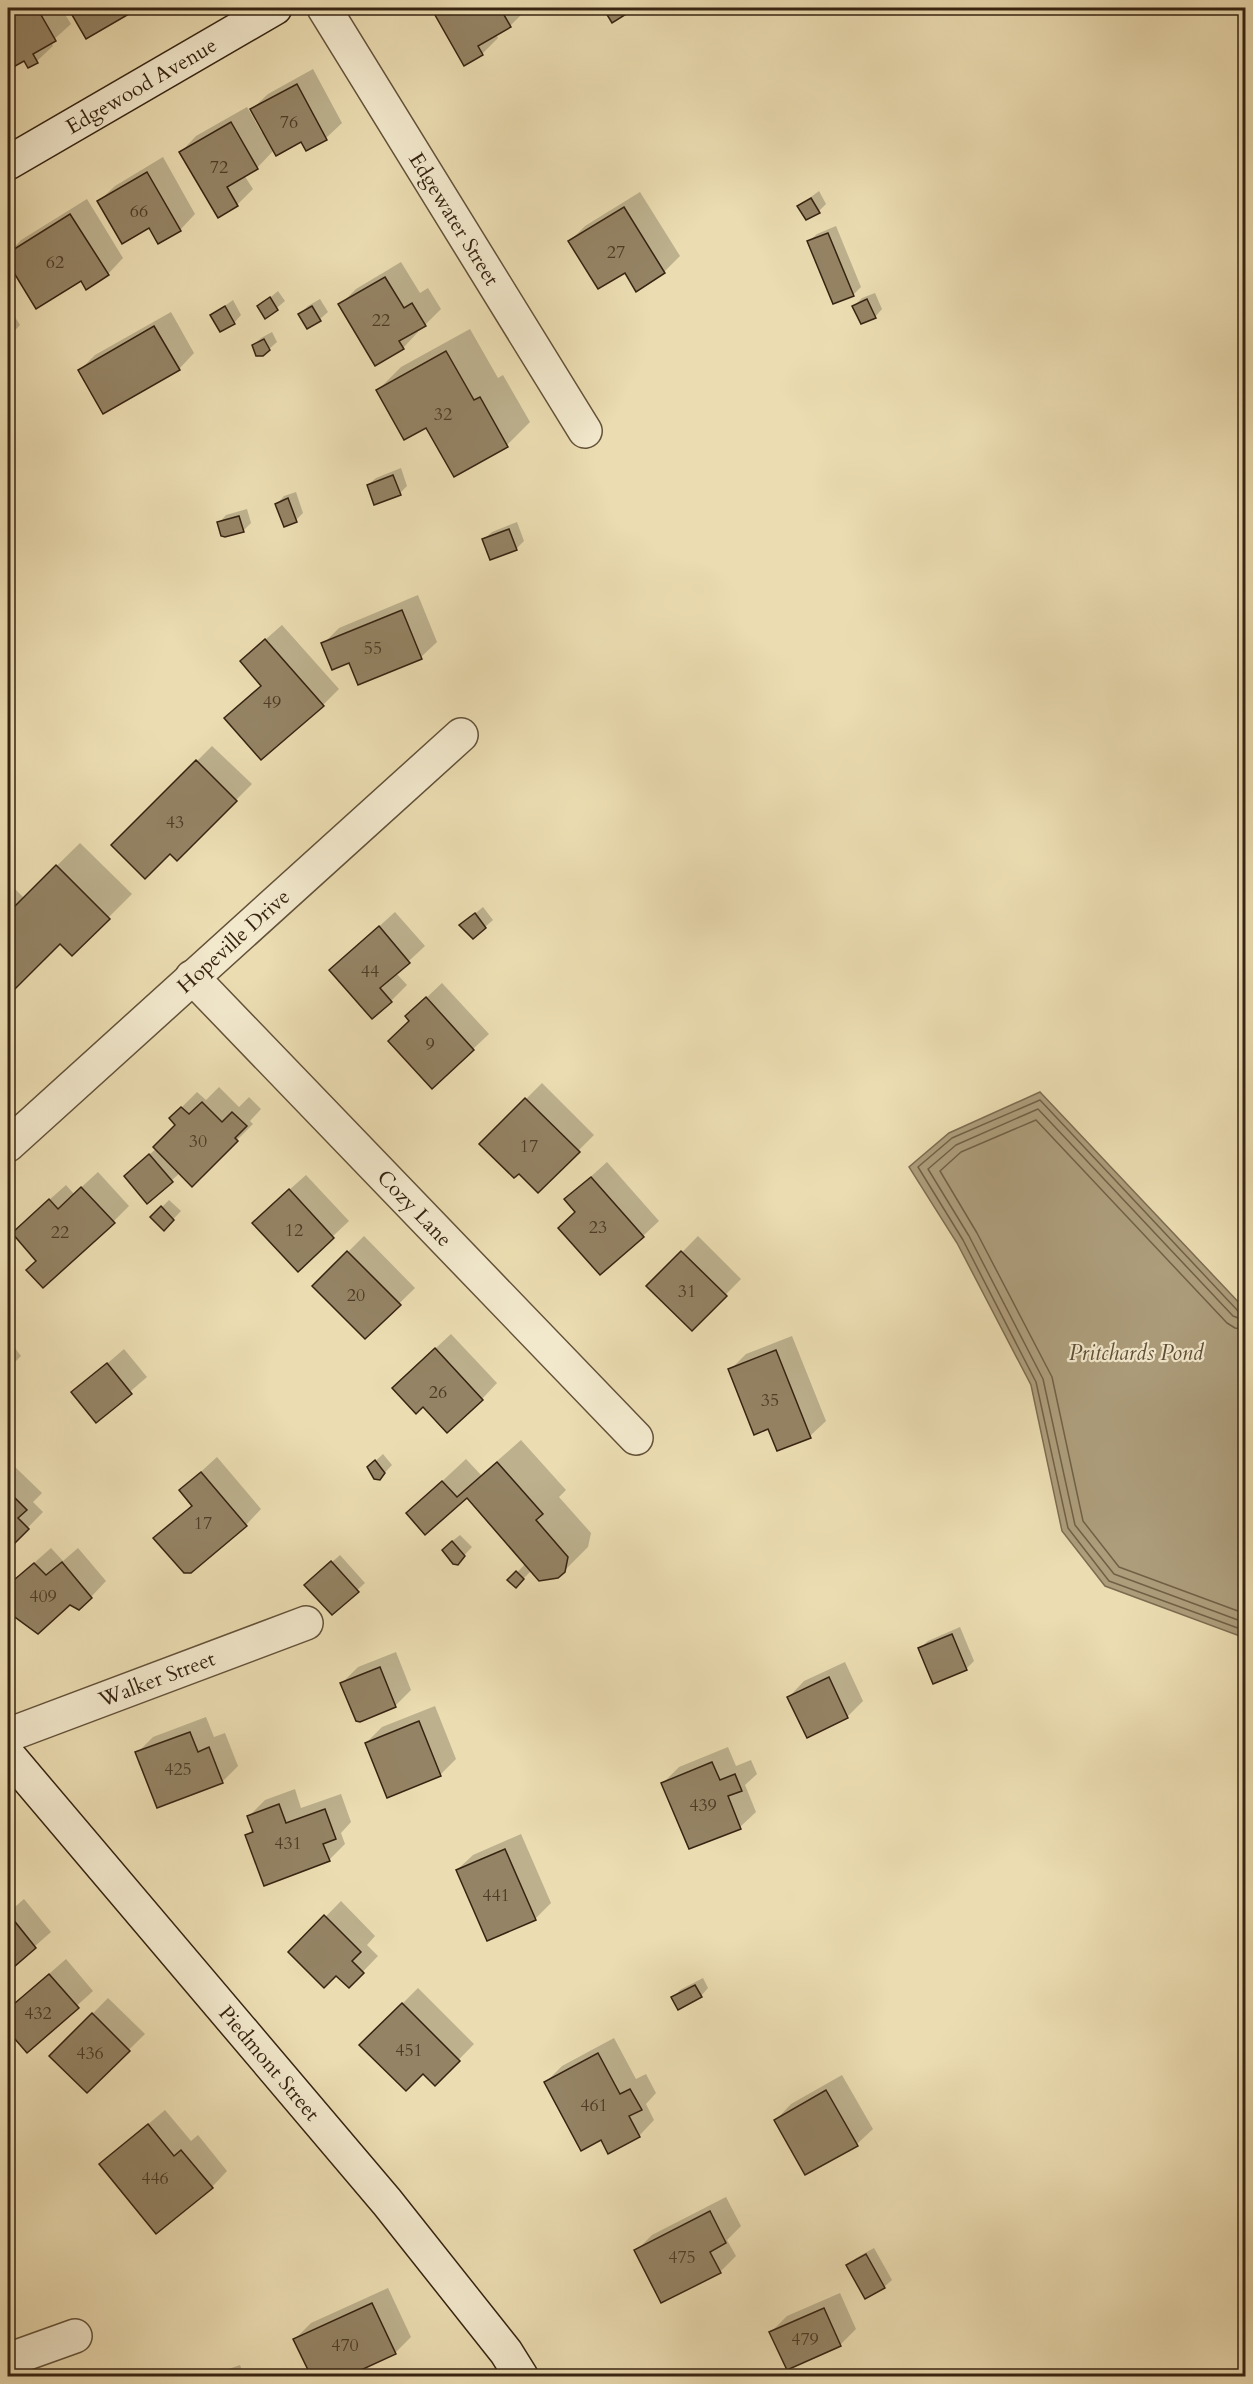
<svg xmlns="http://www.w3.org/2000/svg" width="1253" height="2384" font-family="Cardo,serif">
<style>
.water{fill:#ad9d7b;stroke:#7d6c51;stroke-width:1.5}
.shadow{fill:#0003}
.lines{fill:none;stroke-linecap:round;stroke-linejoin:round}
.shore{stroke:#726046;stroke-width:1.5}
.building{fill:#948364;stroke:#362311;stroke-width:1.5}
.street-casing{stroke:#635139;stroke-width:36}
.secondary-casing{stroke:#362311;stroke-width:36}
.street{stroke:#f2e8cc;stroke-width:33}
.secondary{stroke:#f2e8cc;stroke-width:33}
.labels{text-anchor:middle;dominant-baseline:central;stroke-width:4.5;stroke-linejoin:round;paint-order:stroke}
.number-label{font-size:18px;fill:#4e3b26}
.street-label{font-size:21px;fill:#362311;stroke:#f2e8cc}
.water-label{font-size:22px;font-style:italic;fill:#604e36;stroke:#f2e8cc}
</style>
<rect width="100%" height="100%" fill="#ebdcb1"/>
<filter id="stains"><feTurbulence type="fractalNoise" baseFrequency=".00333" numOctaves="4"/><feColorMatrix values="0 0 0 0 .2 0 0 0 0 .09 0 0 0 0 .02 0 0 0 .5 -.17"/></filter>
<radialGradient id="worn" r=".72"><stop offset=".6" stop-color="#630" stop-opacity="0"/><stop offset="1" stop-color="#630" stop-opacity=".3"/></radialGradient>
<polygon class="water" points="1040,1092 1245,1309 1245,1638 1105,1586 1062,1531 1031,1385 957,1243 909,1167 949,1133"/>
<g class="shadow">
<polygon points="8,8 61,8 71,24 51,42 53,46 37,61 24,59 8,68"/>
<polygon points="70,8 133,8 128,13 87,37"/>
<polygon points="432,8 525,8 526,10 510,26 496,34 498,38 482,54 465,64"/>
<polygon points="313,69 342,123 326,138 307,149 302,140 274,150 257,168 244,175 253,189 237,205 181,152 196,136 247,107 262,133 264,132 252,109 268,94"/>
<polygon points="163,157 195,214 180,230 150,226 99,201 115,186"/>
<polygon points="819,191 826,204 819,211 799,206"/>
<polygon points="640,192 680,256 664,272 570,241 585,226"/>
<polygon points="87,199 123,258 108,274 81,279 37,307 8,260 8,254 21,240"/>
<polygon points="836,226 861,287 853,295 809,241 817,234"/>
<polygon points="401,262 420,293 428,288 441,309 425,325 417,329 418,332 403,348 340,305 356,289"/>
<polygon points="278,291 285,301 266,317 259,307"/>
<polygon points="875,293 882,309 875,317 854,306 862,298"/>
<polygon points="320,299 328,312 320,319 300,314 308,306"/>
<polygon points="233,300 241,315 234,323 212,315"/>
<polygon points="8,306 20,325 8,338"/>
<polygon points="171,312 194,353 179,369 79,371 95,355"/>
<polygon points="470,329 498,378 503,375 530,422 507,445 426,426 378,390 401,367"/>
<polygon points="272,332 277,342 269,349 253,346 261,338"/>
<polygon points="401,468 407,486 400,493 368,485 376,478"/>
<polygon points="296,492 303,513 296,520 277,504 284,496"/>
<polygon points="247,509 251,523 243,531 219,523 226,515"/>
<polygon points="517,522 524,541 516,549 484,539 492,532"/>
<polygon points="418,595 437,642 421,657 323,644 339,628"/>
<polygon points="282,625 339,689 323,705 226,718 262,685 258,646"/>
<polygon points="212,746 252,784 177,859 170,852 113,845"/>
<polygon points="80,843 132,894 72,954 60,942 14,988 8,981 8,882 24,898"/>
<polygon points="483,907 493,920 485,927 461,925"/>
<polygon points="395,912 425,946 396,973 407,985 391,1001 331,970"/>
<polygon points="442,983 489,1034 473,1049 411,1021 423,1001"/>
<polygon points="542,1083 594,1135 538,1191 519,1172 481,1144"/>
<polygon points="219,1087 239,1107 249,1097 261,1109 250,1121 253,1124 192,1185 180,1173 147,1202 133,1168 156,1149 177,1125 171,1118 197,1092 206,1100"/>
<polygon points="607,1162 659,1221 643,1236 576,1211 566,1199"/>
<polygon points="98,1172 129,1206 113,1222 38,1260 29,1218 66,1185 74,1194"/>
<polygon points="306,1175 349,1221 298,1269 270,1207"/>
<polygon points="169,1200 181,1211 164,1229 152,1217"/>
<polygon points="364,1236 415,1288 365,1337 314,1286"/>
<polygon points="698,1236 741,1279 692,1329 649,1286"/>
<polygon points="8,1306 12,1311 8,1316"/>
<polygon points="451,1334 497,1383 482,1399 410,1372"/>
<polygon points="792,1336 826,1421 810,1436 769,1427 730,1370 746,1354"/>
<polygon points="8,1339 21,1356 8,1369"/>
<polygon points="124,1349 147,1377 96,1421 73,1393"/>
<polygon points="521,1440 566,1490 559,1497 591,1533 588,1547 564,1571 532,1570 516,1586 510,1580 526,1563 467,1496 408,1513 466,1459 481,1475"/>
<polygon points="383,1454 392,1465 379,1479 369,1467"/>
<polygon points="217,1457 261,1509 246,1525 155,1538 193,1504 181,1490"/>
<polygon points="13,1465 42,1493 33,1502 43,1512 8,1548 8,1471"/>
<polygon points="460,1535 472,1547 457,1563 451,1542"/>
<polygon points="51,1548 63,1561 78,1548 106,1581 91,1597 70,1603 9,1611 8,1586"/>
<polygon points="340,1555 365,1583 332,1613 314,1578"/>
<polygon points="960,1627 974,1661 967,1668 934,1682 920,1648 928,1641"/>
<polygon points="396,1652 411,1690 395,1706 342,1683 358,1667"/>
<polygon points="845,1662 863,1701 848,1716 807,1736 789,1697 804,1681"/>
<polygon points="435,1706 456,1759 441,1774 388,1796 366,1743 382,1727"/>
<polygon points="206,1717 214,1737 225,1733 238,1766 222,1782 137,1753 153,1737"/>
<polygon points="728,1747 736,1766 751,1760 757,1774 745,1785 756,1812 740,1827 663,1783 679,1767"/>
<polygon points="295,1789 301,1808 341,1794 351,1822 341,1833 345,1844 329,1860 246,1836 253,1829 249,1816 265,1800"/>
<polygon points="521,1834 551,1903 535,1919 457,1870 473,1855"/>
<polygon points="24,1899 51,1932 8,1970 8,1913"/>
<polygon points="341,1901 375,1936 367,1945 378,1956 349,1986 336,1974 291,1952"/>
<polygon points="66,1959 93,1991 27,2051 8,2029 8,2010"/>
<polygon points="703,1978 708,1988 701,1996 673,1998 680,1990"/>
<polygon points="418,1988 474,2044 435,2084 423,2072 361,2045"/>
<polygon points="108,1998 145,2034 87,2091 51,2056"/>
<polygon points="614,2038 636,2079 646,2074 656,2093 646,2104 654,2120 639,2136 601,2138 546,2082 562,2066"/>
<polygon points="842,2075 873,2129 857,2144 776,2120 791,2104"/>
<polygon points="165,2110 191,2141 198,2135 227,2171 212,2187 101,2164"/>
<polygon points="726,2197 741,2226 727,2240 736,2256 720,2272 636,2251 652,2235"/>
<polygon points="874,2248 892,2280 884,2287 848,2265 856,2258"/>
<polygon points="388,2288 411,2337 395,2353 344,2376 312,2376 295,2339 311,2323"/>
<polygon points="840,2293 856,2329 840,2345 771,2332 787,2316"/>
<polygon points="240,2365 244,2376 209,2376"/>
<polygon points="443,2371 445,2376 427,2376"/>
</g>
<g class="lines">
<g class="shore">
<polyline points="1246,1313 1238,1311 1040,1100 952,1138 918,1167 963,1240 1036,1382 1068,1528 1109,1581 1246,1631"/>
<polyline points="1246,1321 1233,1316 1038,1109 956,1145 928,1169 969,1236 1043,1379 1075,1525 1114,1574 1246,1623"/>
<polyline points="1246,1330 1235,1328 1227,1323 1036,1120 961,1152 940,1171 977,1233 1052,1377 1083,1521 1119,1567 1246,1614"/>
</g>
</g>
<g class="building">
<polygon points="8,8 37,8 56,41 33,54 38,63 28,68 24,61 8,70"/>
<polygon points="68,8 125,8 129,14 86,39"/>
<polygon points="431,8 500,8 511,27 478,46 483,55 464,66"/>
<polygon points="603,8 636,8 612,23"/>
<polygon points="297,84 327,140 306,151 301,142 276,156 250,109"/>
<polygon points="231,122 258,169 227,187 238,206 218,218 179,152"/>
<polygon points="147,172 181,231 158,244 149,228 122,244 97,201"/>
<polygon points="811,198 820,213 806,220 797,206"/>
<polygon points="624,207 665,273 636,292 625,273 598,289 568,241"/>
<polygon points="70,214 109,275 86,290 81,281 36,309 8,263 8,253"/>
<polygon points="828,233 854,296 833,304 807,241"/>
<polygon points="385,277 404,308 412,303 426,326 399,341 404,349 375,366 338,304"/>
<polygon points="270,297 278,310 265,319 257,306"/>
<polygon points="867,299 876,318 861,324 852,306"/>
<polygon points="225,306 235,324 220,332 210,315"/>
<polygon points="312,306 321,321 307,329 298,314"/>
<polygon points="154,326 180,370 103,414 78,370"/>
<polygon points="264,339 270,350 263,356 256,356 252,345"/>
<polygon points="446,351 474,400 480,397 508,447 454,477 426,428 404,440 376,390"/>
<polygon points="393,475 401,495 374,505 367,485"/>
<polygon points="288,498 297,522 284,527 275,504"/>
<polygon points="239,516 244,532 225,537 221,536 217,522"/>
<polygon points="509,529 517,550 490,560 482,539"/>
<polygon points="402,610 422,659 358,685 349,663 332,670 321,643"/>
<polygon points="265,639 324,706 261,760 224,718 261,686 240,661"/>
<polygon points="196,760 237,801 177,861 170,854 145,879 111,845"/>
<polygon points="56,865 110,919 72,956 60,944 14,990 8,983 8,913"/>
<polygon points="475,913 486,928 473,939 459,925"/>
<polygon points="379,926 410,963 380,988 392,1002 372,1019 329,970"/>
<polygon points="426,997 474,1050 432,1089 388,1041 409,1021 405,1016"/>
<polygon points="525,1098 580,1152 538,1193 519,1174 514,1178 479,1144"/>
<polygon points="202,1102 222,1122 232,1112 247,1126 235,1138 238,1141 192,1187 153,1147 175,1125 169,1118 181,1107 189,1114"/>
<polygon points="149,1154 173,1182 147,1204 124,1176"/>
<polygon points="591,1177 644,1237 600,1275 558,1228 575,1212 564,1199"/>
<polygon points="81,1187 115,1223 43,1288 26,1270 36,1261 12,1233 49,1199 58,1209"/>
<polygon points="289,1189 334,1238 298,1272 252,1223"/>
<polygon points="161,1206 174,1220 164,1231 150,1217"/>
<polygon points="347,1251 401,1305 365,1339 312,1286"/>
<polygon points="681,1251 727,1296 692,1331 646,1286"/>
<polygon points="435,1348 483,1400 447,1433 423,1407 416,1414 392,1388"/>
<polygon points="776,1350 811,1438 777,1451 768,1429 754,1435 728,1369"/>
<polygon points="107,1363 132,1394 96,1423 71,1392"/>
<polygon points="375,1460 385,1473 380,1480 374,1479 367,1467"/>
<polygon points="497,1462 543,1514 536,1520 568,1557 565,1572 558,1578 539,1581 467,1498 425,1535 406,1513 442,1481 457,1497"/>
<polygon points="201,1472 247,1526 191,1573 184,1573 153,1538 192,1506 179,1490"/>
<polygon points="8,1491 27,1510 18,1518 29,1529 8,1550"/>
<polygon points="452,1541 465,1556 458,1565 453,1564 442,1550"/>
<polygon points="331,1561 359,1592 332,1615 304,1585"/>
<polygon points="62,1562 92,1598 79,1610 70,1605 38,1634 8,1612 8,1585 34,1563 46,1575"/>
<polygon points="516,1571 524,1579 516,1588 507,1580"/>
<polygon points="952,1634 967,1670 933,1684 918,1648"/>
<polygon points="380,1667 396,1707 360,1722 356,1721 340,1683"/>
<polygon points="829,1677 848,1718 807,1738 787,1697"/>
<polygon points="419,1721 441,1776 387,1798 365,1743"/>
<polygon points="190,1732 198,1752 209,1747 223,1783 157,1808 135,1752"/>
<polygon points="712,1762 720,1780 735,1774 742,1791 728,1796 741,1829 689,1849 661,1783"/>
<polygon points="279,1804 286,1823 325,1809 336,1839 323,1844 330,1861 264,1886 245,1835 253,1832 247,1816"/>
<polygon points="505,1849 536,1920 487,1941 456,1870"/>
<polygon points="8,1913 36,1948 8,1972"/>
<polygon points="324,1915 361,1952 352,1961 364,1973 349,1988 336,1976 324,1988 288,1952"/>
<polygon points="49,1974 79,2008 27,2053 8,2031 8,2009"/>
<polygon points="695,1985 702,1997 678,2010 671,1997"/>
<polygon points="402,2003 460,2061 435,2086 423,2074 406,2091 359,2045"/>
<polygon points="92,2013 130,2051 87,2093 49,2056"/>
<polygon points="598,2053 620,2094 630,2089 642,2110 629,2116 640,2137 608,2154 601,2140 581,2151 544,2082"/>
<polygon points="826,2090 858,2146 805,2175 774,2120"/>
<polygon points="148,2124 174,2156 181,2150 213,2188 156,2234 99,2164"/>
<polygon points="710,2211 726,2243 710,2252 721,2273 661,2303 634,2250"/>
<polygon points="866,2254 885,2288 865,2299 846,2265"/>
<polygon points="372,2303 396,2354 348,2376 311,2376 293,2339"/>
<polygon points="824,2308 841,2346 787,2370 769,2332"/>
</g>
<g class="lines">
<defs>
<g id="street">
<path id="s1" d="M324 8 585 431"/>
<path id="s2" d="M192 977 636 1438"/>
<path id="s3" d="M8 1145 461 735"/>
<path id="s4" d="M8 1735 306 1623"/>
<polyline points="8,2360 75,2336"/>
</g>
<g id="secondary">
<path id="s5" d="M8 163 275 8"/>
<path id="s6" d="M8 1755 387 2202 506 2352 521 2376"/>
</g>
</defs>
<use href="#street" class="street-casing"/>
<use href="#secondary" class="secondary-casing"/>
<use href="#street" class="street"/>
<use href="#secondary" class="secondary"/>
</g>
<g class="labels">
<g class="number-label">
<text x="289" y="122">76</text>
<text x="219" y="167">72</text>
<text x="139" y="211">66</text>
<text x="616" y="252">27</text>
<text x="55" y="262">62</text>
<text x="381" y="320">22</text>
<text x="443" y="414">32</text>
<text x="373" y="648">55</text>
<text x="272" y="702">49</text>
<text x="175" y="822">43</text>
<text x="370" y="971">44</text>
<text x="430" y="1044">9</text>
<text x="198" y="1141">30</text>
<text x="529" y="1146">17</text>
<text x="598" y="1227">23</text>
<text x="294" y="1230">12</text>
<text x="60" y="1232">22</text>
<text x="687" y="1291">31</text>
<text x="356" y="1295">20</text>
<text x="438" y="1392">26</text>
<text x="770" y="1400">35</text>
<text x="203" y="1523">17</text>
<text x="43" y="1596">409</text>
<text x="178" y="1769">425</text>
<text x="703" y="1805">439</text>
<text x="288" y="1843">431</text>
<text x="496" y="1895">441</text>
<text x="38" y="2013">432</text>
<text x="409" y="2050">451</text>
<text x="90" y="2053">436</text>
<text x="594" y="2105">461</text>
<text x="155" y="2178">446</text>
<text x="682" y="2257">475</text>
<text x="805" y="2339">479</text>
<text x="345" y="2345">470</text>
</g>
<g class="street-label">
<text stroke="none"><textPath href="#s5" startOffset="154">Edgewood Avenue</textPath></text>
<text stroke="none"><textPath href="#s1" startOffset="248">Edgewater Street</textPath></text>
<text stroke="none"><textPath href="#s3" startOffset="304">Hopeville Drive</textPath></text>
<text stroke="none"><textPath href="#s2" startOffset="321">Cozy Lane</textPath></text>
<text stroke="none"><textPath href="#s4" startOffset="159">Walker Street</textPath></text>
<text stroke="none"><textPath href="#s6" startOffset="404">Piedmont Street</textPath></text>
</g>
<g class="water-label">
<text x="1136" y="1353">Pritchards Pond</text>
</g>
</g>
<rect width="1253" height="2384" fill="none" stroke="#ebdcb1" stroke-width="30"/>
<rect x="9" y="9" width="1235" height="2366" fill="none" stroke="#362311" stroke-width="3"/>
<rect x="15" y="15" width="1223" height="2354" fill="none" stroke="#362311" stroke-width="1.5"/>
<rect width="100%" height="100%" filter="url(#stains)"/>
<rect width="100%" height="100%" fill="url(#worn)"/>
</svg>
